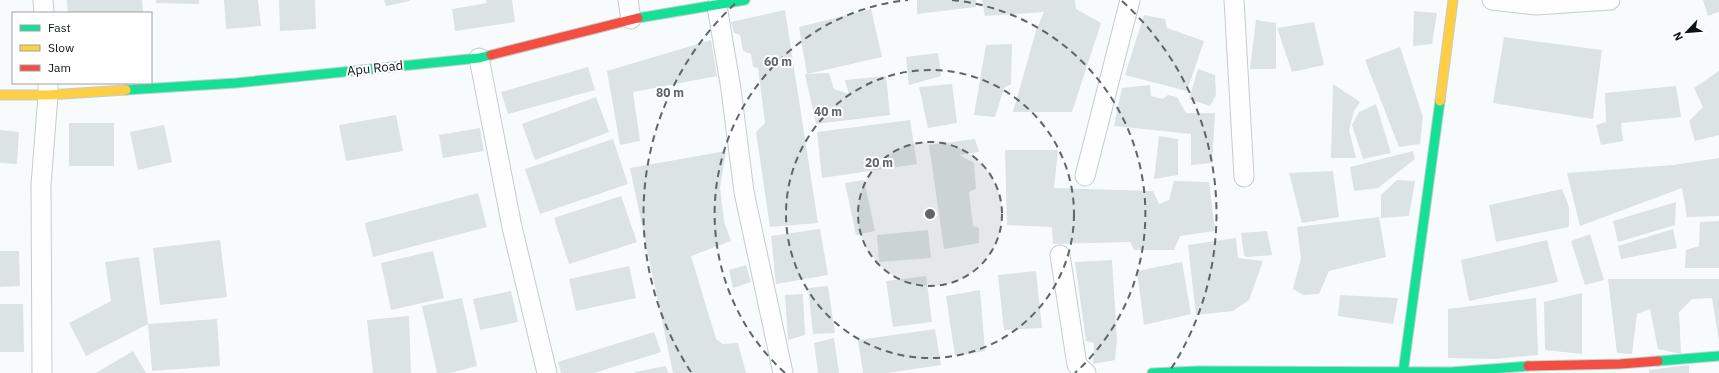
<svg xmlns="http://www.w3.org/2000/svg" width="1719" height="373" font-family="'IBM Plex Sans',sans-serif">
<style>
.building{fill:#dbe3e4}
.lines{fill:none;stroke-linecap:round;stroke-linejoin:round}
.street-casing{stroke:#c5ccce;stroke-width:21}
.fast-casing{stroke:#c5ccce;stroke-width:11}
.slow-casing{stroke:#c5ccce;stroke-width:11}
.jam-casing{stroke:#c5ccce;stroke-width:11}
.street{stroke:#fefeff;stroke-width:19}
.fast{stroke:#16e098;stroke-width:9}
.slow{stroke:#ffcf43;stroke-width:9}
.jam{stroke:#f24e42;stroke-width:9}
.ring{fill:none;stroke:#5d6567;stroke-width:2;stroke-dasharray:7 5}
.labels{text-anchor:middle;dominant-baseline:central;stroke-width:4;stroke-linejoin:round;paint-order:stroke}
.street-label{font-size:13px;fill:#0a1417;stroke:#fff}
.centre{fill:#5d6567;stroke:#fff;stroke-width:2}
.ring-label{font-size:12px;text-anchor:middle;font-weight:bold;fill:#5d6567;stroke:#fff;stroke-width:4;stroke-linejoin:round;paint-order:stroke}
</style>
<rect width="100%" height="100%" fill="#f8fbfc"/>
<g class="building">
<polygon points="67,0 142,0 143,13 68,13"/>
<polygon points="156,0 199,0 199,4 156,3"/>
<polygon points="224,0 258,0 261,26 226,29"/>
<polygon points="279,0 315,0 316,29 280,31"/>
<polygon points="384,0 410,0 410,1 386,6"/>
<polygon points="486,0 512,0 515,22 455,31 452,9 487,3"/>
<polygon points="917,0 976,0 976,7 917,14"/>
<polygon points="982,0 1075,0 1076,9 1101,23 1072,112 1013,112 1036,31 1044,12 985,16"/>
<polygon points="1703,0 1719,0 1719,12 1708,16"/>
<polygon points="871,9 882,57 807,74 799,27"/>
<polygon points="785,10 818,223 770,227 756,132 765,123 758,68 753,67 751,54 743,51 740,35 734,33 731,22"/>
<polygon points="1414,11 1437,13 1432,44 1413,46"/>
<polygon points="1144,15 1165,19 1167,28 1204,41 1187,91 1125,75"/>
<polygon points="1256,20 1276,23 1276,69 1250,69"/>
<polygon points="1314,22 1324,65 1292,72 1277,28"/>
<polygon points="1504,37 1602,50 1593,119 1493,103"/>
<polygon points="711,40 717,76 633,92 640,141 620,145 607,71"/>
<polygon points="1012,44 1011,84 1004,88 995,117 974,115 986,45"/>
<polygon points="1400,47 1423,117 1420,144 1399,147 1365,60"/>
<polygon points="938,53 941,76 909,85 906,57"/>
<polygon points="588,67 595,90 508,114 501,92"/>
<polygon points="1198,69 1215,75 1216,95 1210,106 1189,99"/>
<polygon points="1719,71 1719,135 1695,141 1689,121 1703,107 1694,88"/>
<polygon points="829,73 834,89 849,94 845,80 886,76 890,115 816,124 805,74"/>
<polygon points="952,84 957,123 928,128 919,87"/>
<polygon points="1333,84 1360,102 1354,111 1349,130 1356,158 1331,158"/>
<polygon points="1150,85 1151,96 1163,99 1168,95 1177,97 1186,113 1215,113 1212,163 1191,165 1191,134 1114,126 1122,88"/>
<polygon points="1676,86 1681,117 1621,123 1623,141 1601,145 1596,125 1606,122 1605,93"/>
<polygon points="596,97 609,132 535,160 522,124"/>
<polygon points="1376,104 1391,153 1363,159 1352,125 1359,112"/>
<polygon points="396,115 403,151 346,161 339,125"/>
<polygon points="910,120 917,164 822,178 817,132"/>
<rect x="69" y="123" width="45" height="43"/>
<polygon points="164,125 172,162 138,170 130,132"/>
<polygon points="480,128 484,151 443,158 439,135"/>
<polygon points="0,130 19,132 17,164 0,163"/>
<polygon points="1159,136 1178,139 1178,175 1154,179"/>
<polygon points="613,139 628,184 540,214 525,169"/>
<polygon points="975,139 979,152 959,155 974,163 976,189 969,192 973,226 979,228 979,243 944,249 929,145"/>
<polygon points="1005,150 1058,150 1054,188 1153,191 1159,204 1169,200 1174,181 1209,182 1215,231 1180,236 1174,250 1134,250 1130,242 1053,244 1052,227 1007,225"/>
<polygon points="726,151 720,188 724,221 731,241 691,256 716,339 723,344 738,343 746,373 673,373 630,168"/>
<polygon points="1413,151 1415,159 1378,188 1354,191 1350,167"/>
<polygon points="1719,158 1719,216 1687,217 1682,188 1580,226 1567,173 1673,165"/>
<polygon points="1333,171 1339,217 1302,223 1289,173"/>
<polygon points="864,180 875,231 856,235 845,183"/>
<polygon points="1397,180 1415,181 1409,216 1381,218 1381,195"/>
<polygon points="1562,189 1569,207 1569,227 1496,242 1489,205"/>
<polygon points="478,193 487,227 373,257 365,223"/>
<polygon points="621,196 637,242 569,264 554,218"/>
<polygon points="1676,202 1675,225 1618,242 1613,221"/>
<polygon points="1379,217 1386,257 1329,271 1319,294 1303,295 1293,289 1301,258 1297,227"/>
<polygon points="1719,221 1719,268 1685,268 1686,250 1699,246 1700,222"/>
<polygon points="820,229 828,275 776,284 771,236"/>
<polygon points="1673,229 1677,248 1621,259 1618,246"/>
<polygon points="928,230 931,258 879,262 877,235"/>
<polygon points="1267,231 1272,255 1247,257 1244,255 1241,233"/>
<polygon points="1590,234 1604,280 1585,285 1571,241"/>
<polygon points="1236,238 1238,258 1263,261 1249,300 1233,311 1196,315 1188,245"/>
<polygon points="220,240 227,297 160,305 153,248"/>
<polygon points="1547,240 1558,282 1469,301 1461,260"/>
<polygon points="0,251 19,251 20,286 0,287"/>
<polygon points="433,251 444,298 391,310 381,263"/>
<polygon points="139,257 148,324 86,356 69,323 111,301 105,262"/>
<polygon points="1112,260 1117,339 1115,360 1093,364 1094,343 1086,341 1075,262"/>
<polygon points="1182,262 1191,314 1144,325 1137,271"/>
<polygon points="746,265 751,282 733,288 729,270"/>
<polygon points="629,266 636,298 576,311 569,279"/>
<polygon points="1036,271 1042,328 1004,330 998,275"/>
<polygon points="926,276 932,322 893,327 886,281"/>
<polygon points="1608,279 1719,279 1719,341 1712,298 1692,299 1679,312 1681,354 1658,349 1650,309 1637,314 1632,354 1617,353"/>
<polygon points="828,286 835,333 813,334 808,288"/>
<polygon points="980,290 985,351 955,356 946,296"/>
<polygon points="511,291 518,322 480,330 473,299"/>
<polygon points="1582,293 1582,354 1545,350 1544,302"/>
<polygon points="803,294 805,335 788,340 785,295"/>
<polygon points="1340,295 1398,298 1393,324 1338,316"/>
<polygon points="462,298 477,366 450,373 437,373 422,306"/>
<polygon points="1536,298 1538,355 1495,359 1448,358 1448,309"/>
<polygon points="0,304 23,304 24,352 0,352"/>
<polygon points="409,316 411,373 373,373 367,320"/>
<polygon points="217,319 220,366 152,371 148,324"/>
<polygon points="935,329 941,365 887,373 863,373 858,340"/>
<polygon points="654,332 661,352 594,373 561,373 558,362"/>
<polygon points="834,338 839,373 818,373 814,343"/>
<polygon points="133,351 146,373 96,373"/>
<polygon points="1689,365 1689,373 1649,373 1649,370"/>
<polygon points="666,366 668,373 635,373 635,372"/>
</g>
<g class="lines">
<defs>
<g id="street">
<polyline points="43,0 44,13"/>
<polyline points="628,0 631,19"/>
<polyline points="1234,0 1244,177"/>
<polyline points="1492,0 1536,5 1610,0"/>
<polyline points="717,6 731,89 744,192 783,373"/>
<polyline points="479,58 512,227 547,373"/>
<polyline points="1085,176 1130,0"/>
<polyline points="1060,255 1077,365 1086,373"/>
<polyline points="42,373 41,185 48,95 48,83"/>
</g>
<g id="fast">
<polyline points="638,18 745,0"/>
<polyline points="126,90 236,83 479,58 491,55"/>
<polyline points="1658,361 1719,356"/>
<polyline points="1152,373 1197,371 1451,372 1528,366"/>
<polyline points="1403,373 1440,101"/>
</g>
<g id="slow">
<polyline points="0,95 48,95 126,90"/>
<polyline points="1440,101 1453,0"/>
</g>
<g id="jam">
<polyline points="491,55 638,18"/>
<polyline points="1528,366 1620,364 1658,361"/>
</g>
</defs>
<use href="#street" class="street-casing"/>
<use href="#fast" class="fast-casing"/>
<use href="#slow" class="slow-casing"/>
<use href="#jam" class="jam-casing"/>
<use href="#street" class="street"/>
<use href="#fast" class="fast"/>
<use href="#slow" class="slow"/>
<use href="#jam" class="jam"/>
</g>
<circle cx="930" cy="214" r="72" fill="#5d6567" fill-opacity=".12"/>
<g class="ring">
<circle cx="930" cy="214" r="72"/>
<circle cx="930" cy="214" r="144"/>
<path d="M785 373A215 215 0 0 1 908 0M952 0A215 215 0 0 1 1075 373"/>
<path d="M691 372A287 287 0 0 1 738 1M1122 1A287 287 0 0 1 1169 372"/>
</g>
<g class="labels">
<g class="street-label">
<text transform="translate(375 68) rotate(-6)">Apu Road</text>
</g>
</g>
<circle cx="930" cy="214" r="6" class="centre"/>
<g class="ring-label">
<text x="778" y="66">60 m</text>
<text x="670" y="97">80 m</text>
<text x="828" y="116">40 m</text>
<text x="879" y="167">20 m</text>
</g>
<rect x="12" y="12" width="140" height="72" fill="#ffffff" stroke="#9da1a2"/>
<rect x="20" y="25" width="20" height="6" fill="#16e098" stroke="#9da1a2"/>
<text x="48" y="32" font-size="12" fill="#0a1417">Fast</text>
<rect x="20" y="45" width="20" height="6" fill="#ffcf43" stroke="#9da1a2"/>
<text x="48" y="52" font-size="12" fill="#0a1417">Slow</text>
<rect x="20" y="65" width="20" height="6" fill="#f24e42" stroke="#9da1a2"/>
<text x="48" y="72" font-size="12" fill="#0a1417">Jam</text>
<g transform="translate(1687 32) rotate(244)" stroke="#ffffff" stroke-width="3" paint-order="stroke">
<path d="M0-3L7 15L0 10L-7 15Z" fill="#0a1417"/>
<text y="-6" font-size="11" font-weight="bold" text-anchor="middle" fill="#0a1417">N</text>
</g>
</svg>
